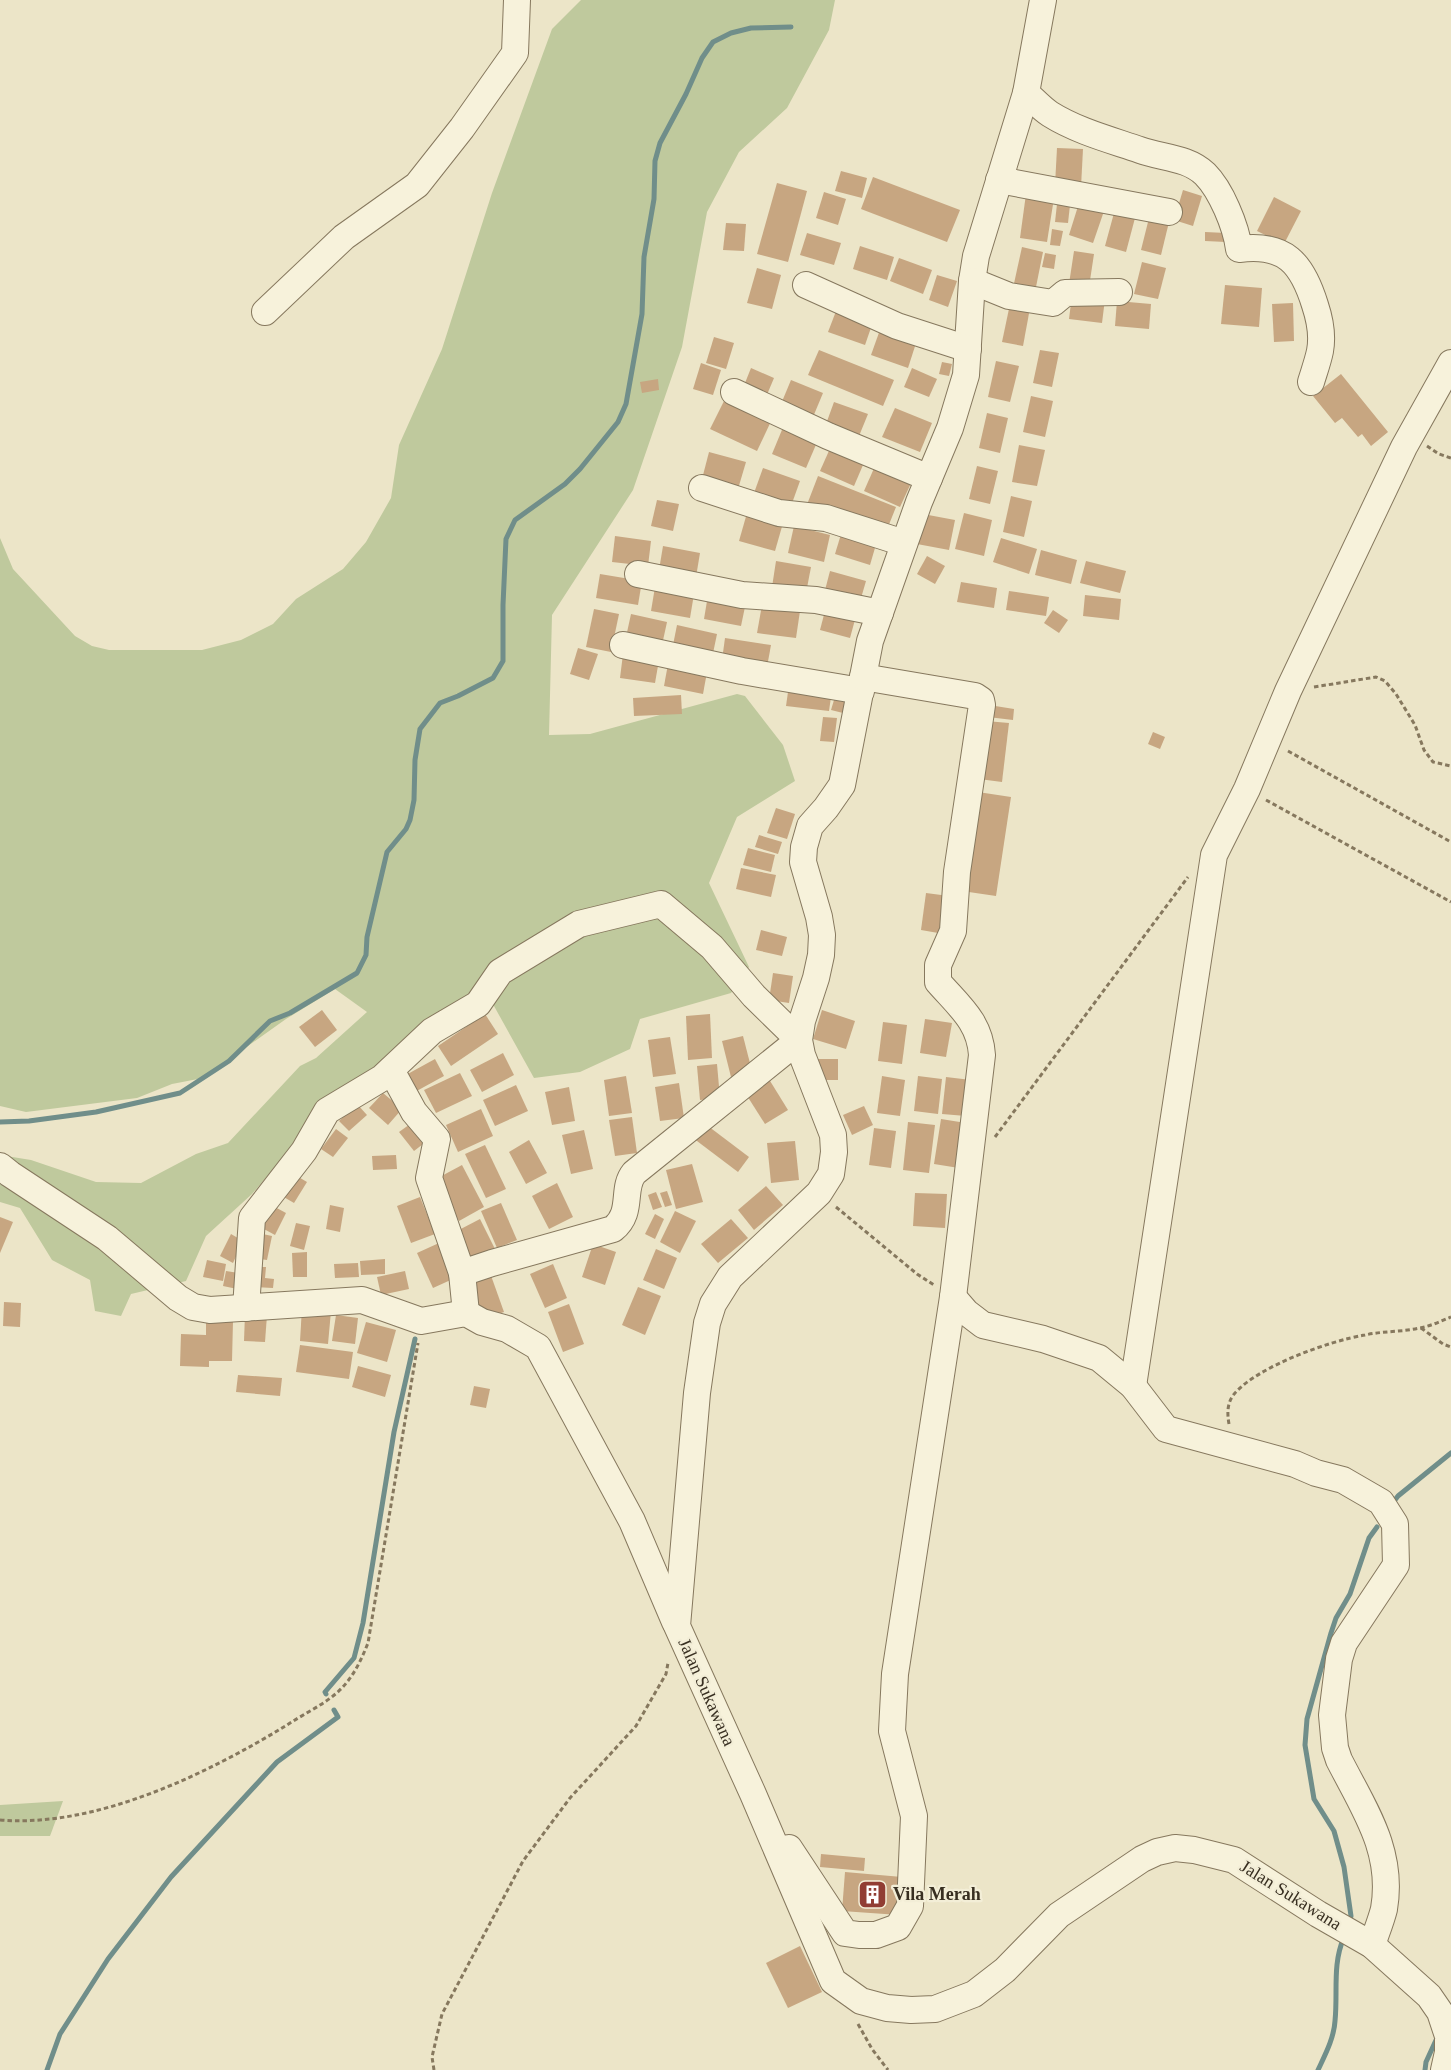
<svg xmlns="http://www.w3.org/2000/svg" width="1451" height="2070" font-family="'Times New Roman',serif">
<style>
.green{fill:#bfc99d}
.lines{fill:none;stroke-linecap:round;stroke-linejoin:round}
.stream{stroke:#708e8a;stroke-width:5}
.building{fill:#c7a681}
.minor-casing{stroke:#86785e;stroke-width:28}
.path{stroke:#86785e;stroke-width:3;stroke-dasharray:4.5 3;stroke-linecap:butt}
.minor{stroke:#f7f2db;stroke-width:26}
.labels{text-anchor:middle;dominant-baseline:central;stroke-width:4.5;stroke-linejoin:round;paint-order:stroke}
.street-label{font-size:18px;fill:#382f21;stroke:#f3eed7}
.poi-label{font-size:18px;font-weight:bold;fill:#382f21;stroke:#f3eed7;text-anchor:start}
</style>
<rect width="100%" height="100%" fill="#ece5c8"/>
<g class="green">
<polygon points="581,0 835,0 829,30 787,108 739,152 707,212 682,347 633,490 552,615 549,735 590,734 737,694 745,696 783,745 795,781 737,817 709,883 749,967 731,993 640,1019 630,1049 580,1072 534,1078 494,1006 464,1004 296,1142 252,1194 206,1236 186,1281 131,1294 121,1316 95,1311 90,1280 52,1260 20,1208 0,1202 0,1155 31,1160 96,1182 141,1183 196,1154 228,1143 300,1066 316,1058 367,1012 335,989 286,1019 203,1078 172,1084 137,1098 26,1112 0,1106 0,538 13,569 75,636 92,646 109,650 202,650 241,640 273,624 296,599 343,569 366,542 391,498 399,445 442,349 492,193 552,29"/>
<polygon points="63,1801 50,1836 0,1836 0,1805"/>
</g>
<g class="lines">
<g class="stream">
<polyline points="0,1122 29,1121 96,1112 180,1093 229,1061 270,1021 290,1013 357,973 366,955 367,937 387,852 406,829 410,820 414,800 415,760 420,729 440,703 458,696 493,678 503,661 503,605 506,539 515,520 565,484 580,469 618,422 626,404 642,314 644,257 654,199 655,161 660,143 686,94 702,58 713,42 731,33 751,28 791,27"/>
<polyline points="1391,1505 1398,1496 1451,1453"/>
<polyline points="326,1694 325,1692 354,1658 363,1623 394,1432 415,1339"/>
<polyline points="1349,1923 1351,1916 1344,1867 1334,1831 1314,1799 1305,1745 1307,1719 1331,1633 1336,1618 1350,1594 1369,1538 1377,1527"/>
<polyline points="47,2070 60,2034 108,1959 171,1877 277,1762 338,1717 334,1710"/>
<path d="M1318 2070C1325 2055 1334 2038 1335 2021 1338 1992 1332 1965 1344 1937"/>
<polyline points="1425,2070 1426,2062 1437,2038"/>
</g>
</g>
<g class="building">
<polygon points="1057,148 1083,149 1081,187 1055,185"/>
<polygon points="841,171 867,178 862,198 835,191"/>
<polygon points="873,177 960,210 947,242 861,209"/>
<polygon points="777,183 807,191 788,262 757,254"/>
<polygon points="1183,190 1202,196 1193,226 1174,220"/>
<polygon points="824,192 846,199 838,225 816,218"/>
<polygon points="1026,194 1054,198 1047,242 1020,238"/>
<polygon points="1274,197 1301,211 1284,244 1257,231"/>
<polygon points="1079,203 1104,211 1093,243 1069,235"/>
<polygon points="1057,204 1070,205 1068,223 1055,222"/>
<polygon points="1114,213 1135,218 1126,252 1105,246"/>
<polygon points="1149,218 1169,222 1161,255 1141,250"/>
<polygon points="726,223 746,224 744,251 723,250"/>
<polygon points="1052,229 1063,231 1060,246 1050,245"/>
<polygon points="1205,232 1226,233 1226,242 1205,241"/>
<polygon points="807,233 841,243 834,265 800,255"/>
<polygon points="860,246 894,257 887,280 853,269"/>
<polygon points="1022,247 1043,252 1035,292 1013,288"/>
<polygon points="1074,251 1094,254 1089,287 1069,284"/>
<polygon points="1045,253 1056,255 1054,269 1042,267"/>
<polygon points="899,258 932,270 923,294 890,281"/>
<polygon points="1142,262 1166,268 1158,299 1134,294"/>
<polygon points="757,268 781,275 772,309 747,303"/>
<polygon points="937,275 957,281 948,307 929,300"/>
<polygon points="1225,285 1262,288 1259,327 1221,324"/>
<polygon points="1072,295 1105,299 1102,323 1069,319"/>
<polygon points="1117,301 1151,304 1149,329 1115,326"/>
<polygon points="1293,303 1294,341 1274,342 1272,304"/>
<polygon points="1010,304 1030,308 1023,346 1002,342"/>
<polygon points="838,306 874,319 865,345 828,332"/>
<polygon points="881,327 917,340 908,368 871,355"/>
<polygon points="714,337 734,343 726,369 706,363"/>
<polygon points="819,350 894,380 883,406 808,375"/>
<polygon points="1040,350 1059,353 1052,387 1033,383"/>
<polygon points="996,361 1019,366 1010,402 988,397"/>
<polygon points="942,362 952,364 949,376 939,374"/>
<polygon points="701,363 721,370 713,395 693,389"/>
<polygon points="751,368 774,378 766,397 743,388"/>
<polygon points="912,368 937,379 929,397 904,387"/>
<polygon points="1341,374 1388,432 1371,446 1362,434 1358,437 1342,418 1335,423 1313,396"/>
<polygon points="658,379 659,390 642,393 640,382"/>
<polygon points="791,380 823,393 813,417 781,404"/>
<polygon points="727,395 773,417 757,451 710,429"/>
<polygon points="1031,396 1053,401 1045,437 1023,432"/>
<polygon points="834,402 868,414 859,436 826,424"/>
<polygon points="895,408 932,423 920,452 882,437"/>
<polygon points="987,413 1008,418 1000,453 979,448"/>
<polygon points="784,425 818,440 806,468 772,454"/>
<polygon points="832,444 866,458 854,486 820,471"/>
<polygon points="1019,445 1045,450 1037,486 1012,482"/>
<polygon points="709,452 746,462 738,489 702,479"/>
<polygon points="875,466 912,481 900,507 864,491"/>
<polygon points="977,466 998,471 990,504 969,499"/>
<polygon points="763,468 800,481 791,506 754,493"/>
<polygon points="818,476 896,507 886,532 808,502"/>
<polygon points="1011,496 1032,501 1024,537 1003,532"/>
<polygon points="657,500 679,504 673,531 651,526"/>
<polygon points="747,513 783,523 775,551 739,541"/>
<polygon points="964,513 992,520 984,556 955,549"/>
<polygon points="923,514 955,520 949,550 917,544"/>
<polygon points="794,526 830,535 824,562 788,553"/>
<polygon points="842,531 877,541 870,565 835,554"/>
<polygon points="615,536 651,541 648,566 612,562"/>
<polygon points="1001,538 1037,549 1029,574 993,562"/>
<polygon points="663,546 700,553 696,577 659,570"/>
<polygon points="1041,550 1077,560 1071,584 1035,575"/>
<polygon points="927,556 945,566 935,584 917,574"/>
<polygon points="776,561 811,567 806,593 772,587"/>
<polygon points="1086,561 1126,571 1120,593 1080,583"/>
<polygon points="830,571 866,581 859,605 824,594"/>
<polygon points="600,574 642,581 638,605 596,598"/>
<polygon points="961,582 997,588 994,608 957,602"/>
<polygon points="655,587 694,594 690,618 651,611"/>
<polygon points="1009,591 1049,597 1046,616 1006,610"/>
<polygon points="708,595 746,602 741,626 704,619"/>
<polygon points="1085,595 1121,599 1119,620 1083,616"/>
<polygon points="762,605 800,611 796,638 757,633"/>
<polygon points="826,607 856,616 850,638 820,630"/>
<polygon points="594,609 619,614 611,652 586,647"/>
<polygon points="1053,610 1068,620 1059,633 1044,623"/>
<polygon points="631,614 667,622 662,645 626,637"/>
<polygon points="677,625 717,634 712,658 672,650"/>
<polygon points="725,638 771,645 767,667 722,660"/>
<polygon points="578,648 598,654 589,680 570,674"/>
<polygon points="623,654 659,660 655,683 620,678"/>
<polygon points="668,664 707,672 703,694 664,686"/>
<polygon points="789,685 832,690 829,711 786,706"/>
<polygon points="681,695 682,714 634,716 633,698"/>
<polygon points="834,700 849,703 847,714 831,710"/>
<polygon points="989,705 1014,709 1013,720 988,717"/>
<polygon points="823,717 837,718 834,742 820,741"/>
<polygon points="986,721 1009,723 1002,782 979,779"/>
<polygon points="1153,732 1165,737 1160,749 1148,744"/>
<polygon points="978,792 1011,797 996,896 962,891"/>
<polygon points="776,808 795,814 787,839 767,833"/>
<polygon points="759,835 782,842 778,854 755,847"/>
<polygon points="748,848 775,855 771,872 743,865"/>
<polygon points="741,868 776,875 771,897 736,889"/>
<polygon points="926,893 949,896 944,934 921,930"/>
<polygon points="761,930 787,937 782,956 756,950"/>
<polygon points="773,973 793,976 789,1003 769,1000"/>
<polygon points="322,1010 337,1030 315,1047 299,1027"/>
<polygon points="822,1010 855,1021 846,1049 813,1039"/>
<polygon points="485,1014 498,1034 451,1066 438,1046"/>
<polygon points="710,1014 712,1058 688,1060 686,1016"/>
<polygon points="925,1019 952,1023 946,1057 920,1053"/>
<polygon points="883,1022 907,1025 902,1064 878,1061"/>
<polygon points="743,1036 752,1071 731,1077 722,1041"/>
<polygon points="670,1037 676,1074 653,1077 648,1040"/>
<polygon points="503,1053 514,1075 482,1092 470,1070"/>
<polygon points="435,1059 444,1076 413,1093 404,1076"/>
<rect x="815" y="1059" width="23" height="21"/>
<polygon points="717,1064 720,1098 700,1100 697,1066"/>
<polygon points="460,1073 472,1096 436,1113 424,1090"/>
<polygon points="626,1076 632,1113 609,1116 604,1080"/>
<polygon points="767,1076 788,1110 765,1124 744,1091"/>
<polygon points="882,1076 905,1080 900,1116 877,1113"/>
<polygon points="918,1076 942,1079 938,1114 914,1111"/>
<polygon points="946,1077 971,1080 966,1116 942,1114"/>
<polygon points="679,1083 684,1118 660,1121 655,1087"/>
<polygon points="516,1085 528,1111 495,1126 483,1100"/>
<polygon points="569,1087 575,1121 552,1125 545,1092"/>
<polygon points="383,1093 402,1109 388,1125 369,1108"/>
<polygon points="357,1104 367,1115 349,1131 339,1121"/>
<polygon points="864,1106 873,1125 852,1135 843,1115"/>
<polygon points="481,1109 493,1136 458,1152 446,1125"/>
<polygon points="632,1117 637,1153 615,1156 609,1120"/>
<polygon points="941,1119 966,1123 959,1168 934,1164"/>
<polygon points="413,1122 427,1141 414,1151 399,1132"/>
<polygon points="908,1122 935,1125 929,1173 903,1170"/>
<polygon points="704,1123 749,1157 738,1172 693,1138"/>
<polygon points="874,1128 896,1131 891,1168 869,1165"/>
<polygon points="336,1129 348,1138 333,1157 321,1149"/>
<polygon points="584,1130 593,1169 571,1174 562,1135"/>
<polygon points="529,1140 547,1173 526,1184 509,1152"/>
<polygon points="795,1141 799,1180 771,1183 767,1143"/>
<polygon points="485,1145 506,1189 486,1198 465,1154"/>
<polygon points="396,1155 397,1169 373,1170 372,1156"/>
<polygon points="692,1164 703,1202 676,1209 666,1170"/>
<polygon points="462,1165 484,1207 459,1221 436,1179"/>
<polygon points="295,1175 307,1182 294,1203 282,1196"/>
<polygon points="557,1183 573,1217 549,1229 532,1196"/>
<polygon points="766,1186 783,1205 754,1230 738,1210"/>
<polygon points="667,1191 672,1205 665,1207 660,1193"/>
<polygon points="656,1192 662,1207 653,1210 648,1195"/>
<polygon points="915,1193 947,1194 945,1228 913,1226"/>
<polygon points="420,1197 435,1234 411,1243 397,1206"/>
<polygon points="501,1203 517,1240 497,1248 481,1211"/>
<polygon points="330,1205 344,1208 340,1232 326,1229"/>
<polygon points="273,1206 286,1213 275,1235 262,1228"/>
<polygon points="675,1211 696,1221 680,1253 660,1242"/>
<polygon points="655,1214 664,1219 655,1239 645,1234"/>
<polygon points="0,1217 13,1222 0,1253"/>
<polygon points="480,1219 496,1251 473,1264 455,1232"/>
<polygon points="731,1219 748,1238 718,1263 701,1244"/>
<polygon points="296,1223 310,1226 304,1250 290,1246"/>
<polygon points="258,1233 272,1236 267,1260 253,1258"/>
<polygon points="231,1234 243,1241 233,1263 220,1256"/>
<polygon points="439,1243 455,1278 433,1288 417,1253"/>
<polygon points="593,1244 616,1252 605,1285 582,1277"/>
<polygon points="656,1249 677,1258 664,1289 643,1280"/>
<polygon points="307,1252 307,1277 293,1277 292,1253"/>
<polygon points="385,1259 385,1274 361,1275 360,1261"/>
<polygon points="207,1260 226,1264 223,1281 203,1277"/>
<polygon points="358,1263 359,1277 335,1278 334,1264"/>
<polygon points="553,1264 567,1298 545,1308 530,1274"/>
<polygon points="254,1267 266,1267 265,1278 274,1279 273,1288 252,1287"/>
<polygon points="489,1270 504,1312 483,1319 468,1277"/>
<polygon points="226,1271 245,1274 242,1290 223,1286"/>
<polygon points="405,1271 409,1289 381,1295 377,1277"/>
<polygon points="638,1287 661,1296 645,1335 622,1325"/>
<polygon points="4,1302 21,1303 20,1327 3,1326"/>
<polygon points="569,1304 584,1344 563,1352 548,1312"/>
<polygon points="302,1308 331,1311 328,1344 300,1341"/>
<polygon points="245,1314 267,1315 265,1342 244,1341"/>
<polygon points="336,1315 358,1318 355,1344 332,1341"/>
<polygon points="206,1320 233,1321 232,1361 209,1361 209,1367 180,1366 181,1334 206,1335"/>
<polygon points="366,1322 396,1330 387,1362 357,1353"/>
<polygon points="300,1345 353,1352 349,1379 296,1372"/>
<polygon points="358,1366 391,1375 385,1397 352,1387"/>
<polygon points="238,1375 282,1378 280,1396 236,1392"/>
<polygon points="474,1386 490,1389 486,1408 470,1405"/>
<polygon points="821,1854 865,1858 864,1871 820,1867"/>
<polygon points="845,1872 902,1877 899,1915 842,1911"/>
<polygon points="800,1946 822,1992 788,2008 766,1963"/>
</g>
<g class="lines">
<defs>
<g id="minor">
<polyline points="1043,0 1026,93 976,256 972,281 966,375 950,428 919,502 870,641 842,785 826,808 810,826 804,847 803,862 819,917 822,935 821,955 816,978 802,1021 799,1040 802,1055 833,1135 834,1152 831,1174 819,1193 730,1277 713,1304 707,1323 697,1393 677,1626 753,1794 833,1981 861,2001 887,2008 911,2010 935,2009 974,1994 1005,1970 1059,1915 1142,1859 1157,1852 1175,1848 1194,1850 1234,1860 1318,1914 1372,1945 1429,1996 1440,2012 1448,2036 1448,2052 1444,2070"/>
<path d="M1026 93C1034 100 1042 109 1050 114 1077 131 1111 140 1140 150 1162 158 1187 157 1205 174 1221 190 1236 226 1239 249 1285 243 1302 263 1315 305 1320 320 1323 335 1320 351 1318 361 1314 372 1311 382"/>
<polyline points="999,180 1169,212"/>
<polyline points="972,281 1009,296 1053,303 1065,293 1119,292"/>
<polyline points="806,285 897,326 968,349"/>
<polyline points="265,312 344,237 417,185 462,128 515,53 517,0"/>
<polyline points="734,392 828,436 929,478"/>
<polyline points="702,488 779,513 826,518 904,543"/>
<polyline points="638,574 742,595 816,600 880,613"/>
<polyline points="623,645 742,671 861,691"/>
<polyline points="391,1070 414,1112 437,1139 429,1178 462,1273"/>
<polyline points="0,1166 10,1174 107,1238 178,1298 193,1307 210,1310 362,1300 421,1321 466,1313 482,1322 507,1329 538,1347 632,1521 675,1622"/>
<path d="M953 1297 966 1312 983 1325 1043 1339 1099 1358 1133 1386 1166 1429 1295 1464 1316 1473 1343 1480 1381 1502 1395 1524 1396 1565 1344 1643 1339 1659 1332 1715 1335 1748 1339 1760C1364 1809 1394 1851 1384 1909 1381 1921 1376 1933 1372 1945"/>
<path d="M246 1308 252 1218 304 1151 327 1111 382 1078 432 1031 478 1004 500 972 579 924 661 904 712 947 754 996 799 1040 634 1173C621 1189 634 1212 613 1229L492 1263 462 1273 466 1313"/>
<polyline points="1133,1386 1214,855 1247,789 1288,691 1404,447 1451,363"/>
<path d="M789 1848 845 1933 859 1935H876L898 1927 910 1906 914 1816 892 1731 895 1674 953 1297 982 1055C980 1022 959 1006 938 982V965L953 931 957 872 982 705 981 700 975 696 863 677"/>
</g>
</defs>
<use href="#minor" class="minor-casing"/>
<g class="path">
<polyline points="1427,446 1439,454 1451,458"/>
<polyline points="1314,687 1376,677 1385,681 1396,694 1415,725 1424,750 1433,762 1451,766"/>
<polyline points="1288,751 1451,842"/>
<polyline points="1266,800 1451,902"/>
<polyline points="995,1137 1188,877"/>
<polyline points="836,1207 917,1274 934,1285"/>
<polyline points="1421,1328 1443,1344 1451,1347"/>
<path d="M1229 1424C1227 1413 1227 1402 1235 1393 1259 1366 1329 1341 1365 1335 1383 1331 1402 1332 1420 1328 1431 1326 1441 1321 1451 1317"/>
<path d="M0 1820C96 1828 207 1774 287 1725 302 1715 319 1707 333 1696 351 1682 360 1663 368 1643L418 1343"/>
<polyline points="858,2024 872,2049 888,2070"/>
<polyline points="434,2070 432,2057 442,2014 523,1861 570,1798 636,1726 666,1674 668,1663"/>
</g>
<use href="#minor" class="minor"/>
</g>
<defs>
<symbol id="building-square" viewBox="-11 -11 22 22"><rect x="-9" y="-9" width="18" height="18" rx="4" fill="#913d33" stroke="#f3eed7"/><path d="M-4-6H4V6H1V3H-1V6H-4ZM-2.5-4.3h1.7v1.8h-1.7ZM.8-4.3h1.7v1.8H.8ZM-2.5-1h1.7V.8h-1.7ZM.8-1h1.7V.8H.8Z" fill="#fff"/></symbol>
</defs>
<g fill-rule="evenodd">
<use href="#building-square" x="856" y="1878" width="33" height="33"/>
</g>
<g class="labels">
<g class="street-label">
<text transform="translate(707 1692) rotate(66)">Jalan Sukawana</text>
<text transform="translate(1291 1895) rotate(32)">Jalan Sukawana</text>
</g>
<g class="poi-label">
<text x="893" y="1894">Vila Merah</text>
</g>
</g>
</svg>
